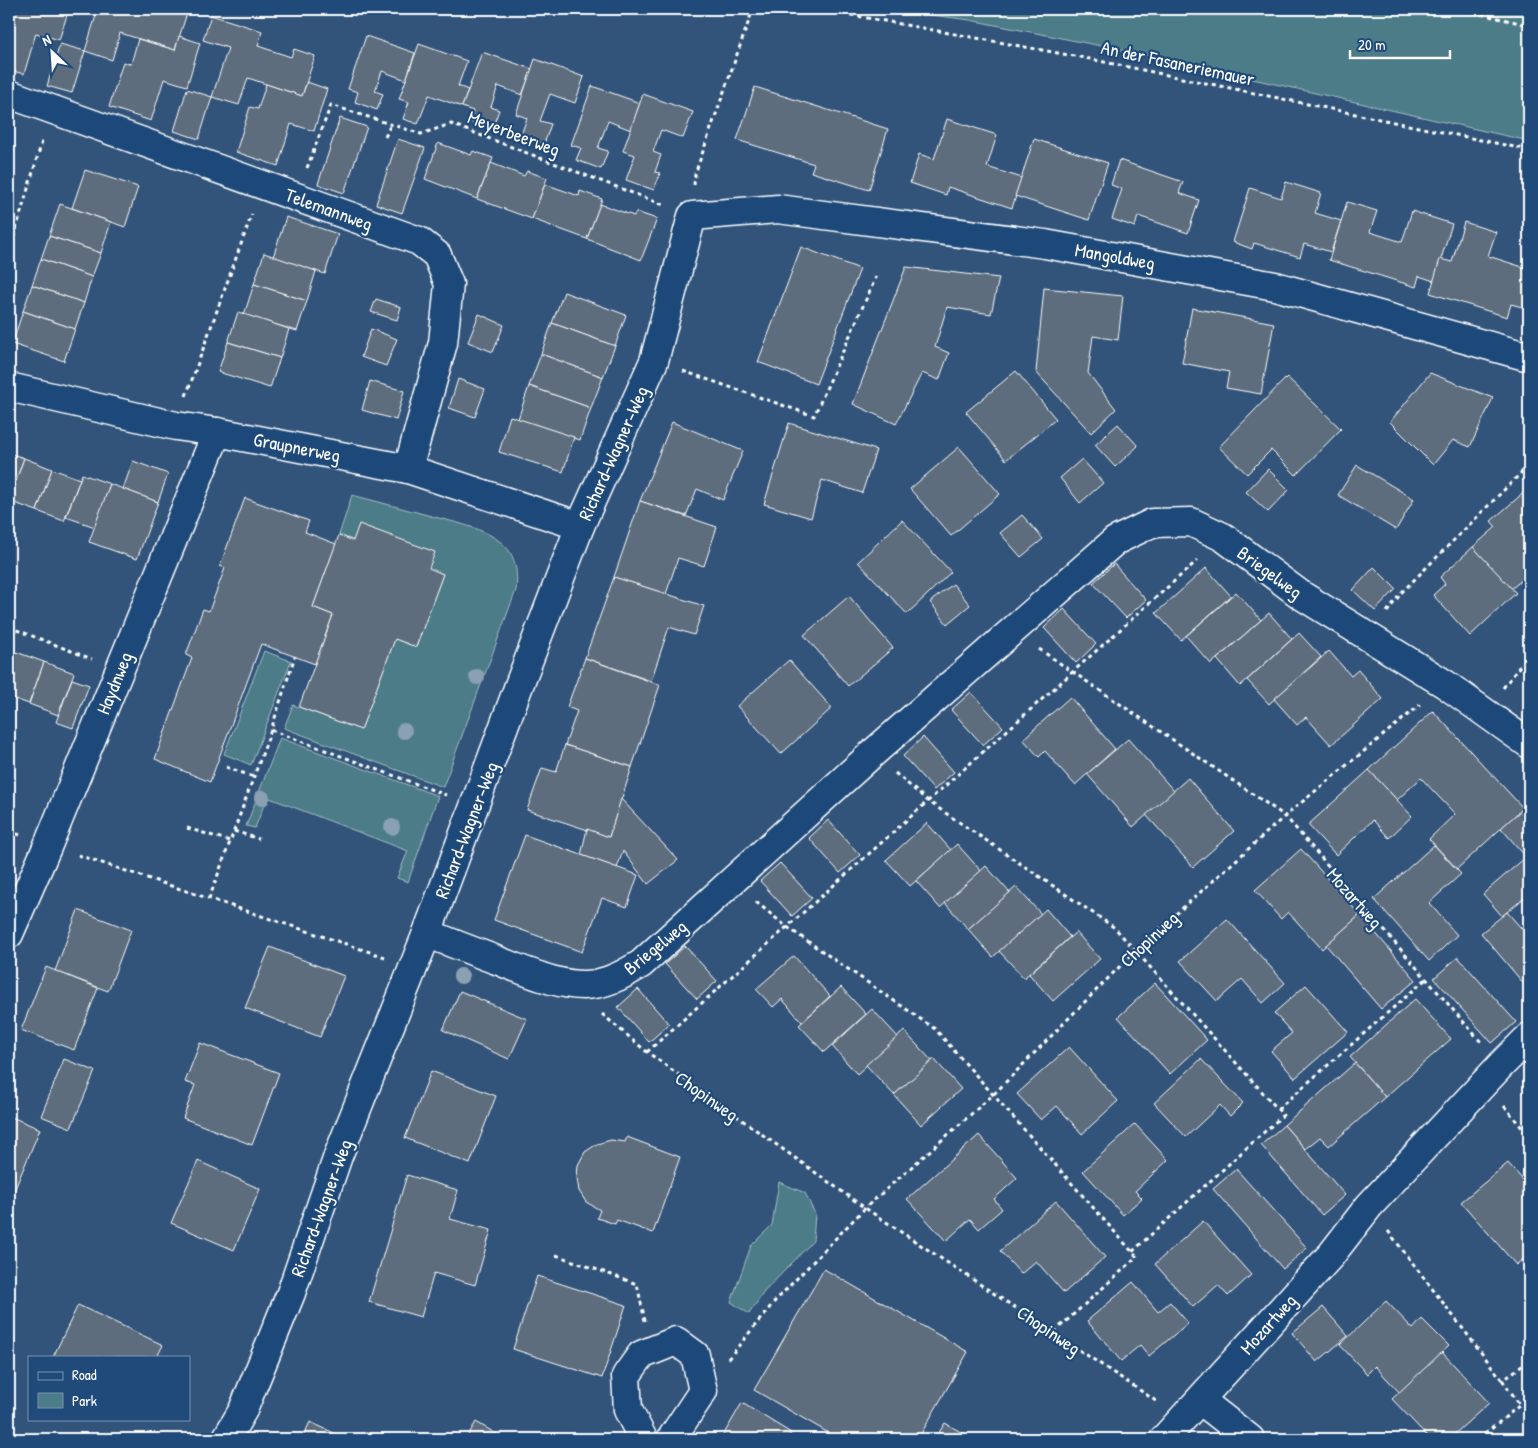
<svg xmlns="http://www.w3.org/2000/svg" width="1538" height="1448" font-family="'Patrick Hand',sans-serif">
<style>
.green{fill:#4c7c87;stroke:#a6bec3}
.building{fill:#5d6d7d;stroke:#fff}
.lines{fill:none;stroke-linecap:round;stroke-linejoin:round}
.minor-casing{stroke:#fff;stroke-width:31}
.path{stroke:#fff;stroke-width:3;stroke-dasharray:4 4;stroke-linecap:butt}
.minor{stroke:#1f4a7a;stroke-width:28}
.tree{fill:#8aa0b3}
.labels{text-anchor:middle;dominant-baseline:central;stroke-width:4.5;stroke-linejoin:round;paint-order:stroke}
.street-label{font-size:19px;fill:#fff;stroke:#1f4a7a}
</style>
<rect width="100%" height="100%" fill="#32547b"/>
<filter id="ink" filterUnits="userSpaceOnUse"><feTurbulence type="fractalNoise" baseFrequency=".02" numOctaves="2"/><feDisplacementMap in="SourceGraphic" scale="10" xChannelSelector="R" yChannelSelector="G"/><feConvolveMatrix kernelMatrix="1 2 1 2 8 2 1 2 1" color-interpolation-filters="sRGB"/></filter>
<g filter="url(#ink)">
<g class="green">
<polygon points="884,9 1529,9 1529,141 1137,53 970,20"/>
<path d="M352 495C379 502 405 509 431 516 453 522 486 528 503 544 516 555 518 574 516 590L443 787 284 728 293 705 361 730 395 639 416 647 443 574 339 535Z"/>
<polygon points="264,651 291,661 251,765 224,754"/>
<polygon points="280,738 438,796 408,882 397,878 408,851 267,797 255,828 246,826"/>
<polygon points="779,1182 805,1193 815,1214 813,1241 764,1292 749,1314 731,1302 751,1246 772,1225"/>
</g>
<g class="building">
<polygon points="9,9 69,9 59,40 36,33 24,74 9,70"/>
<polygon points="98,9 156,9 164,11 165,9 183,9 188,10 175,50 120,33 112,60 85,51"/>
<polygon points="211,15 262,31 258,46 291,57 294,49 315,56 302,96 248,78 239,105 212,97 228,48 203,40"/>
<polygon points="179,36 200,43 187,86 164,79 151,121 109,107 123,62 131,64 138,39 175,50"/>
<polygon points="366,36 415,53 406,80 382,71 375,91 383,94 377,110 355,102 358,92 348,89"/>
<polygon points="60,44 85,51 72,93 47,86"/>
<polygon points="419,44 467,61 458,86 468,90 462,107 429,95 418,124 403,119 409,102 399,99"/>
<polygon points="482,52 532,69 522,95 498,86 491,107 499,110 492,129 470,122 473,111 462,107"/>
<polygon points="535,59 584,77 575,103 550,94 540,121 551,124 544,144 521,135 527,118 516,114"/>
<polygon points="307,82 327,89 314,131 291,124 278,166 236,152 250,107 258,109 266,84 302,96"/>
<polygon points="592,86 640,103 631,130 608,121 598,148 608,151 601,169 576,160 581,148 571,145"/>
<polygon points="755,87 888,129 869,190 811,172 814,164 737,140"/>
<polygon points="187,89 212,97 199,139 174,131"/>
<polygon points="643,94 693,112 683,138 661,130 653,152 661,155 655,172 660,173 654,190 626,180 635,155 623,151"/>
<polygon points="340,118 367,127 344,193 318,184"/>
<polygon points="947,119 997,135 987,167 1022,178 1012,208 948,187 946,195 910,183 919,154 934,159"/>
<polygon points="398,139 425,148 402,213 376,204"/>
<polygon points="1034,139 1108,163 1089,220 1015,196"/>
<polygon points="438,143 471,155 473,151 493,158 477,199 425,179"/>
<polygon points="1119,160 1183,182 1179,193 1199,200 1188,233 1138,216 1135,227 1112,219 1122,189 1111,185"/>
<polygon points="491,163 524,176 527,171 547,178 532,219 477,199"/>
<polygon points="85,170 138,187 125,227 72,208"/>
<polygon points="1286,182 1321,193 1315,213 1341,221 1331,252 1304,244 1300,257 1254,243 1252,249 1233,242 1250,188 1281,198"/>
<polygon points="545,184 579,196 580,191 602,199 587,239 532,219"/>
<polygon points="1347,202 1377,211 1370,232 1402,242 1412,211 1452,224 1434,281 1419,276 1416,287 1329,260"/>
<polygon points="60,204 111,222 101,253 49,236"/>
<polygon points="600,204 634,216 636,212 657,219 641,260 587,239"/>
<polygon points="286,217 338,234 325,274 273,257"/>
<polygon points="1464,222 1496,232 1488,256 1529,269 1529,309 1511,304 1507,317 1430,293 1440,259 1452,262"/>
<polygon points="49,236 101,253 92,277 41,259"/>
<polygon points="801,247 860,269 816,384 758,362"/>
<polygon points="264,253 316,271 307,301 254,284"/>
<polygon points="41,259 92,277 84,303 32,285"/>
<polygon points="906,267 999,278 991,314 947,307 935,347 949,353 939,380 922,373 896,424 853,404"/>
<polygon points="254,284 307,301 297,331 244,315"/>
<polygon points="32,285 84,303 75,329 23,311"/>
<polygon points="1044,288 1123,296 1118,340 1093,336 1088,373 1116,409 1091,433 1036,372"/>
<polygon points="564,292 626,315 615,346 552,323"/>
<polygon points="376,299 401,307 397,320 371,312"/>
<polygon points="1192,308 1274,323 1261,394 1226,388 1229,372 1182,363"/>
<polygon points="23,311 75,329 64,361 12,344"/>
<polygon points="238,312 289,329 280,358 228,342"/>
<polygon points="479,314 504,325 493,352 468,342"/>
<polygon points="552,323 615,346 603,377 541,354"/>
<polygon points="371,329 397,339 386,366 361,357"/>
<polygon points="228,342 280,358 270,388 218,372"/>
<polygon points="541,354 603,377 591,408 529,386"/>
<polygon points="1016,371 1056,419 1006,460 966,412"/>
<polygon points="1430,373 1493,398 1470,447 1453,440 1433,465 1390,422"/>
<polygon points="1287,377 1341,429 1296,475 1271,450 1247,474 1219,447"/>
<polygon points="458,379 485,389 475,417 449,408"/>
<polygon points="370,381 404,391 396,420 362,410"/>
<polygon points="529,386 591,408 580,440 518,419"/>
<polygon points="510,416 574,437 563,472 499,452"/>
<polygon points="672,422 743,451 723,500 697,489 686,516 640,501"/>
<polygon points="789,423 876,450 862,493 822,480 811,518 764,504"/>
<polygon points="1118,424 1138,446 1115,467 1095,445"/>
<polygon points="959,447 1000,494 951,536 910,489"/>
<polygon points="9,453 24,458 9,500"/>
<polygon points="24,458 52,469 37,511 9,501"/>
<polygon points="1082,459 1103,483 1080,503 1060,478"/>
<polygon points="133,461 168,474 158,502 123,489"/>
<polygon points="1357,465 1414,499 1396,530 1338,495"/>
<polygon points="52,469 80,479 64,521 37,511"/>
<polygon points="1268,469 1289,490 1268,512 1246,492"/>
<polygon points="82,474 110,484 95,527 66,517"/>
<polygon points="110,484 158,502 137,559 89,542"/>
<polygon points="1529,488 1529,574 1511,589 1473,547 1496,527 1491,521"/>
<polygon points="245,498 309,521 305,532 336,544 313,607 333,615 315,664 261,644 210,782 155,759 192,658 186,655 203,609 209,611 225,568 220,566"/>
<polygon points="640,501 717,527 704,566 678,558 666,594 614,577"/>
<polygon points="1022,515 1043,539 1021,557 1000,533"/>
<polygon points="902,520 951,572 907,614 858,562"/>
<polygon points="359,524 435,552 429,568 443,574 416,647 395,639 361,730 299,707 333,615 313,607 339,535 353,541"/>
<polygon points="1473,547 1516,593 1470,636 1433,595 1445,584 1440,577"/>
<polygon points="1114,564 1146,600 1126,618 1093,583"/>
<polygon points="1374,567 1396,589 1375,611 1353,590"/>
<polygon points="1206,568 1231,596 1181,640 1156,613"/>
<polygon points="614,577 704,606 694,635 669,627 651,681 585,658"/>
<polygon points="953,584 970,605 947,624 930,602"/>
<polygon points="1236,592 1261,620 1211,664 1186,636"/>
<polygon points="849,596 893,648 848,686 804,635"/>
<polygon points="1064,609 1096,644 1076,663 1044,628"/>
<polygon points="1269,613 1292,639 1240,686 1217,659"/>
<polygon points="1299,633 1321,657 1269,704 1247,680"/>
<polygon points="1329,651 1351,676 1358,670 1383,699 1331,745 1306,717 1297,725 1274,699"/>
<polygon points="16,652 44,662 29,704 9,697 9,672"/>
<polygon points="585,658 660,685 632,767 565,745 577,711 567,707"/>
<polygon points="789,660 832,708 781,754 737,706"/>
<polygon points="44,662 74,673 58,715 29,704"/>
<polygon points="72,679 89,685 73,728 56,722"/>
<polygon points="971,692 1003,727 983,745 951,710"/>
<polygon points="1070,697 1115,749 1075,785 1045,751 1039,757 1023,739"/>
<polygon points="1433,711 1523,808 1457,869 1429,839 1455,814 1421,778 1397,800 1369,770"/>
<polygon points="923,737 954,772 934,790 903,756"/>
<polygon points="1128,739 1174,791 1133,827 1087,774"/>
<polygon points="565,745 632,767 609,837 527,810 542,768 556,772"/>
<polygon points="1369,770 1412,816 1389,838 1373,820 1336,855 1308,825"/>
<polygon points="1188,778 1234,831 1193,867 1146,815"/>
<polygon points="621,799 678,860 648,884 623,851 617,868 581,855 587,829 609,837"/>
<polygon points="1529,803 1529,894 1502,916 1483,894 1526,857 1501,828"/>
<polygon points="828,820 860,855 840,873 809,838"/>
<polygon points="927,823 951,850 910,886 886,860"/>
<polygon points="525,835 638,875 627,907 602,898 582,952 494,920"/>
<polygon points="957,844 981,871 940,908 916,881"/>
<polygon points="1434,845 1461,874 1429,903 1457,935 1429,961 1374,899"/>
<polygon points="1301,849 1360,915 1322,949 1288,912 1281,919 1255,890"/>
<polygon points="780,863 812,898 792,916 760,881"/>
<polygon points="986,866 1010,893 968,929 945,903"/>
<polygon points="1016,887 1041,914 993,957 968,929"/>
<polygon points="1046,909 1070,937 1024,978 999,951"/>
<polygon points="78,910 131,930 108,991 55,971"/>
<polygon points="1507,912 1529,937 1529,990 1481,933"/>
<polygon points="1360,915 1416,980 1381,1009 1326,945"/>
<polygon points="1227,919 1285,983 1263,1003 1242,979 1217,1001 1180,961"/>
<polygon points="1076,932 1100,959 1053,1001 1029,974"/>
<polygon points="685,946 717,981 697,999 665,964"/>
<polygon points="270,947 344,976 320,1037 245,1008"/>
<polygon points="794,956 830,996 802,1022 782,999 773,1007 756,989"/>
<polygon points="1458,957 1516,1022 1492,1043 1434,978"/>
<polygon points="46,967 98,988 74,1050 21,1030"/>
<polygon points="1155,983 1207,1040 1170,1074 1118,1017"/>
<polygon points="1306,985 1348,1032 1295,1078 1271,1051 1292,1033 1274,1013"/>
<polygon points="841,987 866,1014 824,1052 799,1025"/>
<polygon points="638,989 669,1024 649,1042 618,1007"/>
<polygon points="460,991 527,1019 509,1059 443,1030"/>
<polygon points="1415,999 1451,1039 1385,1097 1350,1057"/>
<polygon points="872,1009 898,1037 857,1074 832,1046"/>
<polygon points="904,1031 932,1061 894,1095 866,1065"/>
<polygon points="200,1043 279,1073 252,1145 183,1118 195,1085 185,1082"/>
<polygon points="1069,1047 1118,1101 1082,1134 1057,1106 1041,1120 1017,1094"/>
<polygon points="64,1059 95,1071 71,1128 41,1116"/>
<polygon points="934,1059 961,1089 921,1125 894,1095"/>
<polygon points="1201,1059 1243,1103 1230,1116 1220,1105 1186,1137 1154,1103"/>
<polygon points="1355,1063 1385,1097 1329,1146 1320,1137 1305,1149 1284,1125"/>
<polygon points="431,1071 496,1096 470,1164 405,1138"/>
<polygon points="9,1116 40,1129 14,1191 9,1189"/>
<polygon points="1135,1124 1168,1160 1135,1191 1142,1198 1123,1215 1083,1171"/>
<polygon points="1284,1125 1345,1195 1322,1215 1261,1145"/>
<polygon points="979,1135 1017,1178 994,1199 1002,1209 979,1229 970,1219 946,1241 907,1199"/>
<polygon points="627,1137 680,1157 653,1233 617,1220 615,1224 597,1218 600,1210 586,1202 579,1191 577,1178 578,1165 585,1152 597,1144 611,1140 625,1142"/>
<polygon points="198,1161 260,1189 234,1250 171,1223"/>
<polygon points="1508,1163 1529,1187 1529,1254 1516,1265 1461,1202"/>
<polygon points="1236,1169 1307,1248 1283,1269 1213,1189"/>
<polygon points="407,1175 458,1190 450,1219 491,1230 475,1285 434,1273 421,1317 369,1302"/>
<polygon points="1056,1201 1105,1257 1064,1293 1036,1261 1021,1274 1000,1251"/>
<polygon points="1203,1221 1251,1275 1228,1296 1218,1285 1193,1307 1155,1264"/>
<polygon points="1529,1254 1529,1270 1521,1261"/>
<polygon points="824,1269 968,1352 918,1439 839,1439 754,1390"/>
<polygon points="537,1276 626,1305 602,1378 513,1349"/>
<polygon points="1133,1282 1158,1312 1170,1302 1188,1323 1149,1356 1140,1345 1121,1361 1087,1321"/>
<polygon points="1386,1301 1413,1329 1422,1319 1449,1346 1400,1393 1375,1366 1367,1374 1340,1345"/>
<polygon points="78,1305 163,1345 157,1357 53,1357"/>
<polygon points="1323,1307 1348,1336 1317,1362 1292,1333"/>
<polygon points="1442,1352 1489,1403 1449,1439 1430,1439 1392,1399"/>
<polygon points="742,1403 791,1433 787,1439 721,1439"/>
<polygon points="310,1422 347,1439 302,1439"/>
<polygon points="476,1422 505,1439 466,1439"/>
<polygon points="945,1423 973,1439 935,1439"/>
</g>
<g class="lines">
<defs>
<g id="minor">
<polyline points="9,94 419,241 437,255 449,284 443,343 408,469"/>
<polyline points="9,387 176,426 217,432 408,469 580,526"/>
<path d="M427 933C451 943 475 952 499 961 527 972 565 989 595 984 612 981 626 973 641 964L873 753 1115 541 1152 523 1191 522 1223 537 1301 595 1445 684 1529 744"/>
<polyline points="9,934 48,845 217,432"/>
<polyline points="1200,1400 1250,1439"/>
<polyline points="226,1439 243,1410 291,1293 338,1156 427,933 521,680 580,526 654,361 692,216 778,209 1045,244 1275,286 1529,357"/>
<polyline points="643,1439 628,1410 626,1376 641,1355 676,1341 695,1355 703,1391 671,1439"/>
<polyline points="1164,1439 1331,1255 1369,1206 1501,1065 1529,1037"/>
</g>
</defs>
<use href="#minor" class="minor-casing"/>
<g class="path">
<polyline points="819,9 1085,58 1529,150"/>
<polyline points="1458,9 1529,25"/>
<polyline points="385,137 391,124"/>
<polyline points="307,168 331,105 421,134 451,124 664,205"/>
<polyline points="694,185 695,174 753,9"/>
<polyline points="9,253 43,138"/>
<polyline points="683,371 814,416 876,277"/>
<polyline points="186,396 252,214"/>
<polyline points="1387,612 1402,592 1529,465"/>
<polyline points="9,627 92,659"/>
<polyline points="1039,649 1285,816 1481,1042"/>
<polyline points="1503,688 1529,654"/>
<polyline points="271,730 446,795"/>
<polyline points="226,767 254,777"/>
<polyline points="895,773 928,801 1115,928 1283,1115 1132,1252"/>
<polyline points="187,828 230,841"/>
<polyline points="9,831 20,835"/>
<polyline points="234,831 259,839"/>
<polyline points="78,855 385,957"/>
<polyline points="209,899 271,730 295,656"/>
<polyline points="756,902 787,927 935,1029 1137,1257 1053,1333"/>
<polyline points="602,1014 647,1052 865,1208 1156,1401"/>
<polyline points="647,1052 1198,560"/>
<polyline points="1504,1106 1529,1136"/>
<polyline points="1278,1109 1426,979"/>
<polyline points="1388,1231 1503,1381"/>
<polyline points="556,1255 637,1284 645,1321"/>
<polyline points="728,1359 775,1301 865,1208 994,1094 1136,950 1285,816 1420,705"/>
<polyline points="1479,1439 1520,1405 1503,1381 1529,1359"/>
</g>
<use href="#minor" class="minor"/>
</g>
<g class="tree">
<circle cx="477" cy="677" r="8"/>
<circle cx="404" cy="731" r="8"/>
<circle cx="262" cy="798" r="8"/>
<circle cx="392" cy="827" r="8"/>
<circle cx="461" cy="976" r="8"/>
</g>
</g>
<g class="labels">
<g class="street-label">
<text transform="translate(1178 63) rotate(12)">An der Fasaneriemauer</text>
<text transform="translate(514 133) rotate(21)">Meyerbeerweg</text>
<text transform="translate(329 209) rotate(20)">Telemannweg</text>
<text transform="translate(1115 256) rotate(10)">Mangoldweg</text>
<text transform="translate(297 447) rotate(11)">Graupnerweg</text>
<text transform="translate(613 453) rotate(-66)">Richard-Wagner-Weg</text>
<text transform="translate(1270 572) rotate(36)">Briegelweg</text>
<text transform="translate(114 683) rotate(-68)">Haydnweg</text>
<text transform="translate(466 830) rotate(-69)">Richard-Wagner-Weg</text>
<text transform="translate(1355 898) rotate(49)">Mozartweg</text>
<text transform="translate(1149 939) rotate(-43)">Chopinweg</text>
<text transform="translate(655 947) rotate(-39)">Briegelweg</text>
<text transform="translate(707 1096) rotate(35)">Chopinweg</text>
<text transform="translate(321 1208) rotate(-70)">Richard-Wagner-Weg</text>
<text transform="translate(1268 1324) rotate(-48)">Mozartweg</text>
<text transform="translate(1049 1330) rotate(34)">Chopinweg</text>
</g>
</g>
<rect width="1538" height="1448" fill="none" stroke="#1f4a7a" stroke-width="30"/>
<rect x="15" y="15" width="1508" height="1418" fill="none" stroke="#fff" stroke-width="2" filter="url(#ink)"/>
<rect x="28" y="1356" width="162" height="65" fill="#1f4a7a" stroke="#7992af"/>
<rect x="38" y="1372" width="25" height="8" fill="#1f4a7a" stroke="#7992af"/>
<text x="72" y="1380" font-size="15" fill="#ffffff">Road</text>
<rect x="38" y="1393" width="25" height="15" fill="#4c7c87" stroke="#7992af"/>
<text x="72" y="1406" font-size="15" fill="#ffffff">Park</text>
<g transform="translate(52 52) rotate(335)" stroke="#1f4a7a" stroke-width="4" paint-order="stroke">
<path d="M0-4L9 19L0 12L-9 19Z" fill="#ffffff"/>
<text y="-8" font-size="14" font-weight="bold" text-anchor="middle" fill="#ffffff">N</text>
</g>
<path d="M1350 50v8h100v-8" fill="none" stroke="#ffffff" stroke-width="2.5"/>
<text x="1358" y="50" font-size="15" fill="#ffffff" stroke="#1f4a7a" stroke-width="4" paint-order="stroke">20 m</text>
</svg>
